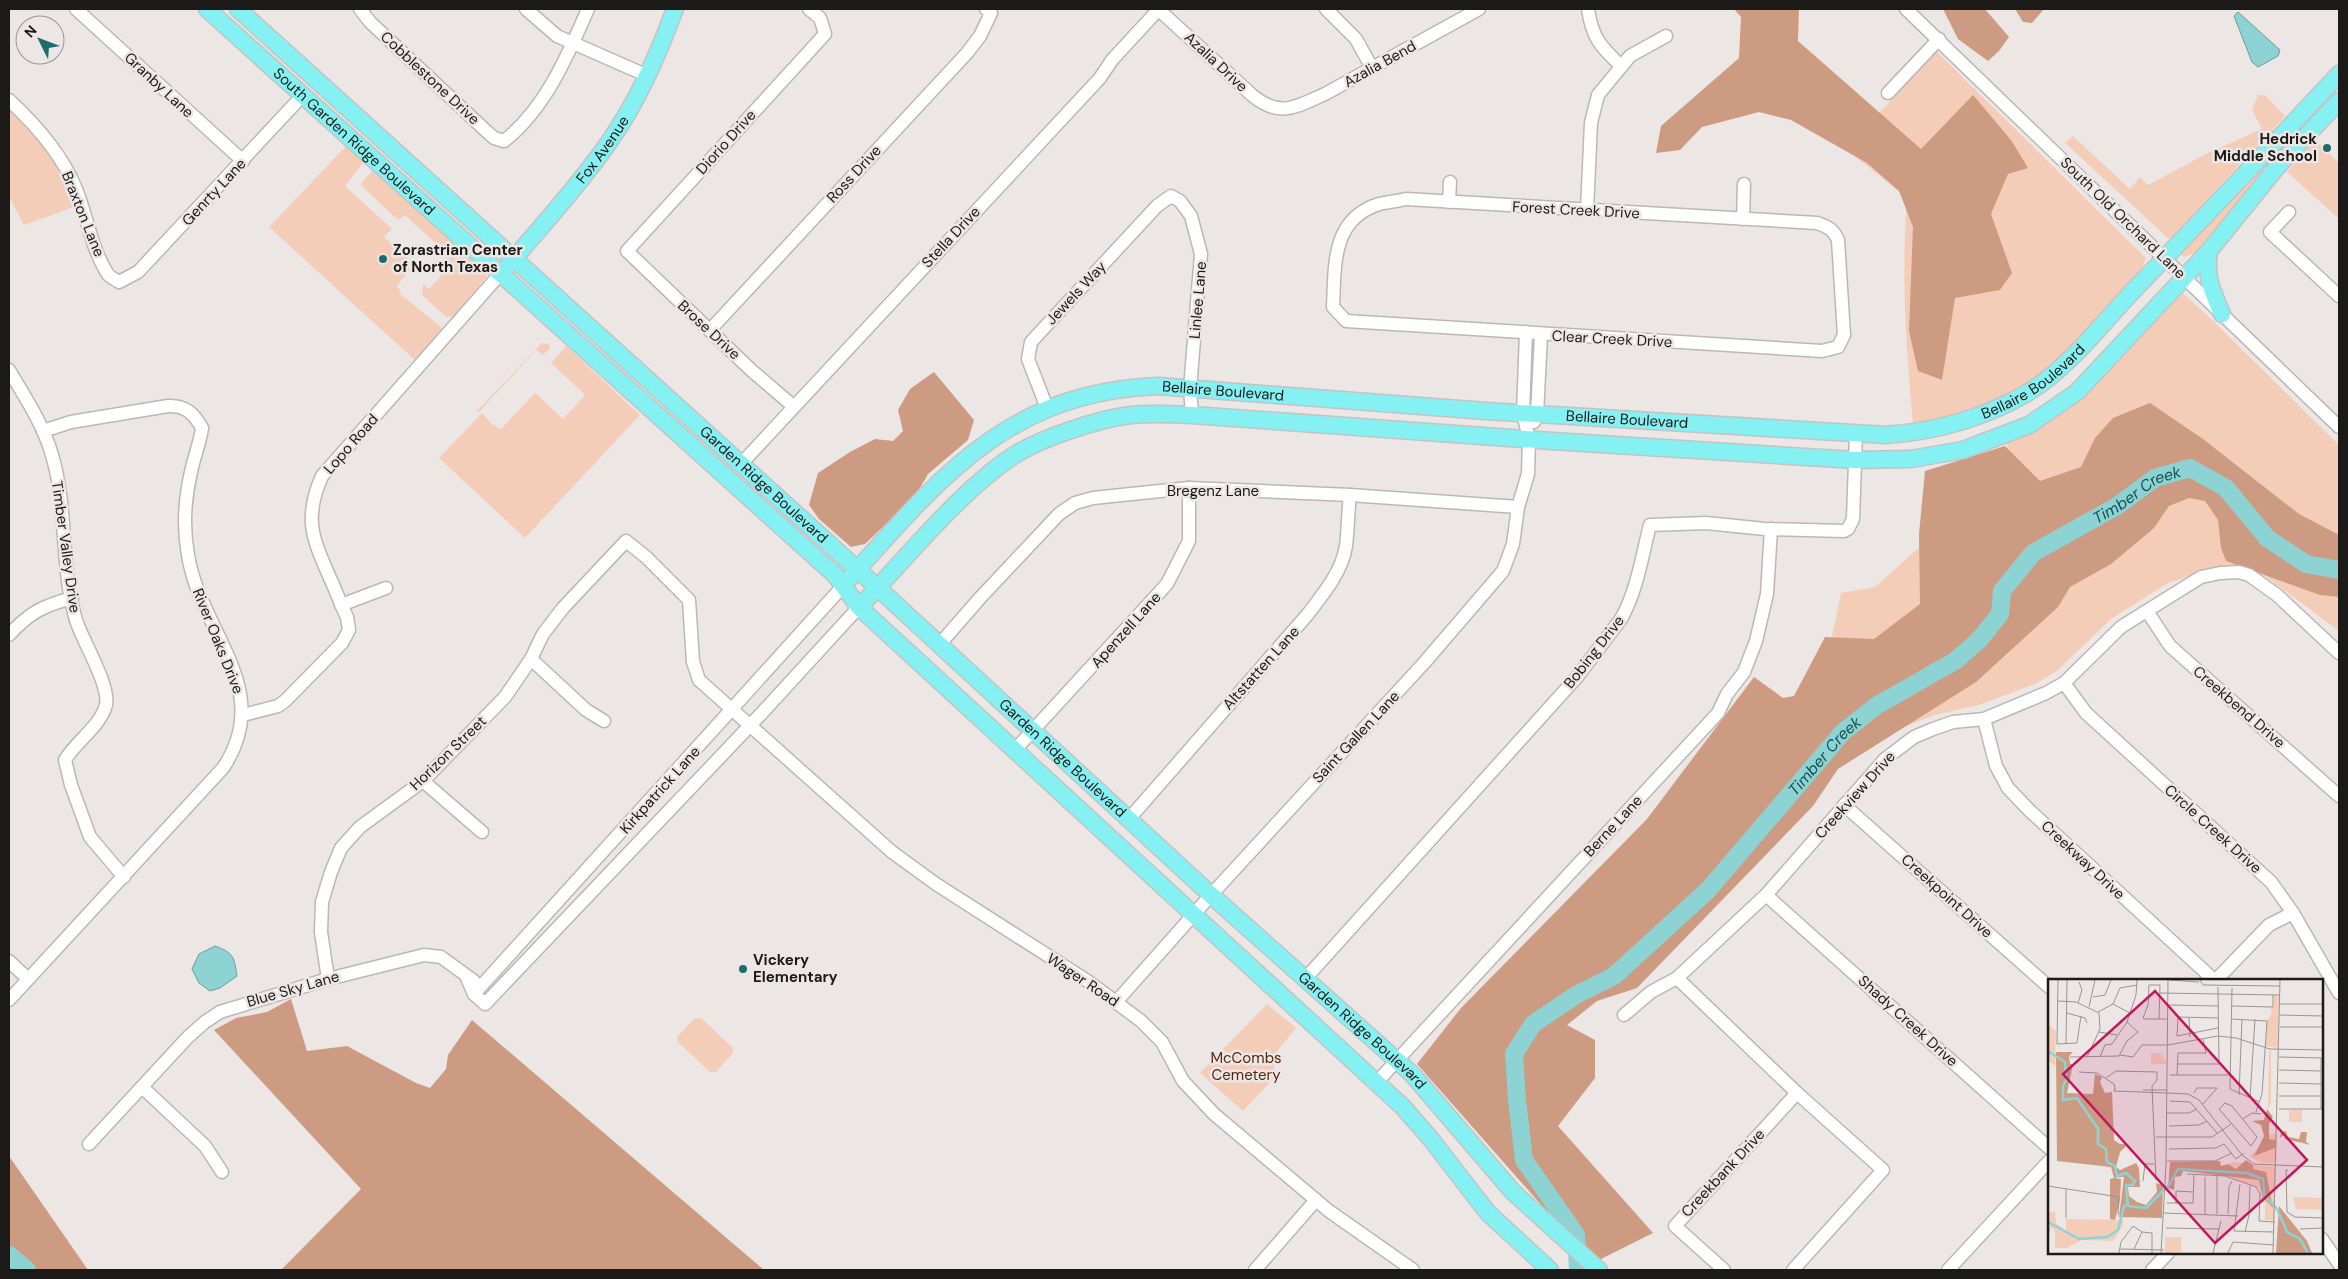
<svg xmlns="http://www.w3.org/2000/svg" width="2348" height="1279" font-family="'DM Sans',sans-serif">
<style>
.green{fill:#f4cdb9}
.forest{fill:#cc9b81}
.water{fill:#8ed3d3;stroke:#6c9c9b}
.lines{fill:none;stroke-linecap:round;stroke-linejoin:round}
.river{stroke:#8ed3d3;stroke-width:18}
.minor-casing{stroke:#bcb7b5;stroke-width:15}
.major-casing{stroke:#c4c3c3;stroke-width:19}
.minor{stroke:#fff;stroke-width:12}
.major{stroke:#86f1f2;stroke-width:16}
.poi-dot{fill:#1e6b6b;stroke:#ece7e5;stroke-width:2}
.labels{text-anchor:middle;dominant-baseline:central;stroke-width:5;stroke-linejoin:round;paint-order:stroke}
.street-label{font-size:15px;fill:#1b1a19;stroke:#ece7e5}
.poi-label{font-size:15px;font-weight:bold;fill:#1b1a19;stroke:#ece7e5;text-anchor:start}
.park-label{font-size:15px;fill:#57290c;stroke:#ece7e5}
.water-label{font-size:16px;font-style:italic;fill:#155152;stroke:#ece7e5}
.inset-river{fill:none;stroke:#8ed3d3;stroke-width:2.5}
.inset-road{fill:none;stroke:#989593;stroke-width:1}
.view{fill:#c2185b;fill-opacity:0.15;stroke:#c2185b;stroke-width:2.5}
.inset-edge{fill:none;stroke:#1b1a19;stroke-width:2.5}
</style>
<rect width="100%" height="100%" fill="#ece7e5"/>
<g class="green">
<path d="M1936 51 2146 258 2140 273 2054 364 1999 401 1962 414 1913 424C1906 347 1901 275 1907 198L1846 149Z"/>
<polygon points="2258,95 2265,95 2285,116 2171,238 2168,238 2065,143 2073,136 2130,189 2140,177 2148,185 2206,154 2262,129 2252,110"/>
<polygon points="9,110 49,150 74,207 24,225 9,197"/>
<polygon points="349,143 363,156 363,163 345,186 392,229 384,237 414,264 397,286 401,292 400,294 441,327 443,333 417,362 269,227"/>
<polygon points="2318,143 2339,163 2339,219 2287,172 2309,147"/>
<polygon points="2272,157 2258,179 2198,252 2184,257 2181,254"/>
<polygon points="372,171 380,172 488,271 486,277 455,316 446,317 422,295 423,284 429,289 447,269 441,263 447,254 405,215 398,220 364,188 361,184"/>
<polygon points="2179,290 2207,315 2339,445 2339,631 2265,576 2226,565 2168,583 2111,619 2057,671 2037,683 1979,705 1934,715 1873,740 1830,646 1841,593 1875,587 1923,544 2020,477 2005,441 2026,432"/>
<polygon points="542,343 549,344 550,348 543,355 536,350 478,413 477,411"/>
<polygon points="566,346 640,415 525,538 439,458 482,413 492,424 501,429 535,393 563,419 585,395 551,363"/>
<polygon points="1267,1004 1296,1028 1274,1055 1274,1078 1243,1111 1200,1073"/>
<polygon points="701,1018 733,1048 733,1053 716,1072 710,1072 678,1042 677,1037 694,1019"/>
</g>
<g class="forest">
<polygon points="1734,9 1799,9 1798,41 1921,149 1973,95 2011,140 2028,168 2008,174 1991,214 2012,273 2000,290 1955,298 1942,380 1918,371 1909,331 1913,227 1899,191 1867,163 1791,120 1759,112 1702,127 1680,150 1656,153 1661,126 1739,58 1741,17"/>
<polygon points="1943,9 1985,9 2009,37 1999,51 1988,61 1958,39"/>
<polygon points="2015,9 2044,9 2032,23 2023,22"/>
<polygon points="934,372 974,420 968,440 928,474 920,488 908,503 865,544 851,547 819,519 809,505 818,473 850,452 875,439 893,441 903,431 898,410 910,389"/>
<polygon points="2150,403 2203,439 2299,514 2339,535 2339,597 2320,595 2226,561 2221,548 2218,520 2205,501 2189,498 2169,506 2154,528 2111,564 2070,587 2058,607 1976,682 1838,769 1813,806 1637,988 1597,1001 1567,1025 1595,1040 1595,1078 1558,1126 1653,1233 1597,1261 1551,1216 1417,1064 1461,1008 1647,819 1754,677 1783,698 1794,696 1825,637 1874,639 1920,604 1919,534 1925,471 2005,446 2040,481 2081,467 2095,438 2113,418"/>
<polygon points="291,999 307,1051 347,1046 416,1083 430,1088 446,1069 448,1055 472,1020 764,1270 281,1270 361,1189 214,1030 236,1018 267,1012"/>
<polygon points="9,1156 88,1270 9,1270"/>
</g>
<g class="water">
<polygon points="2238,12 2280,50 2278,56 2258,67 2252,62 2234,16"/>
<path d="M215 946C234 953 234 957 237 976L220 988 210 991 199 983 192 969 199 954Z"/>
</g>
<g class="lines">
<g class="river">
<polyline points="9,1255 27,1270"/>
<path id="s1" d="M1578 1270 1576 1235 1524 1160 1517 1100 1514 1054 1533 1024 1576 995 1614 976 1708 890 1843 732 1876 706 1955 661 1979 640 2000 614 2002 591 2033 553 2117 506 2155 478 2190 468 2226 488 2267 538 2306 564 2339 570"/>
</g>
<defs>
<g id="minor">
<polyline points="76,9 243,161"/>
<path d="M360 9 370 22 484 129 494 138 504 141C545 109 568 55 588 9"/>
<polyline points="526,9 557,36 648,76"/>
<path d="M1158 9 1253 96C1281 118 1295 107 1325 94L1479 9"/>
<polyline points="1326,9 1356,39 1372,68"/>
<path d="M1588 9C1592 38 1601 47 1621 66"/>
<polyline points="1906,9 2339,427"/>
<polyline points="1888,93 1939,39"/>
<path d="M9 100C36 125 62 154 76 189 87 216 91 247 107 273 109 277 115 279 119 282L138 272 303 95"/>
<path d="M1406 199 1817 223C1828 227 1833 229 1838 240L1844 335 1838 347 1822 351 1346 321 1333 307C1335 266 1331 219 1379 204 1388 202 1398 201 1406 199Z"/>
<polyline points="1449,202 1450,182"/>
<polyline points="1587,210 1591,123 1598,95 1630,56 1666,36"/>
<polyline points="2289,212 2270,232 2339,296"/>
<polyline points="1743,219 1744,184"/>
<polyline points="710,330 967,53 980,36 991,13 986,9"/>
<path d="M9 370C25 397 43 424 52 455 68 508 60 566 76 620 83 642 110 685 106 705 100 727 76 741 65 760L71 785 90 837 124 877"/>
<polyline points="793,406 751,370 627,251 825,34 820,18 809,9"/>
<polyline points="1047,408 1028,359 1031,342 1157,206 1171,196 1180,201 1191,216 1201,254 1190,389 1192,415"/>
<polyline points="1534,422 1537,414 1541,335"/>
<polyline points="741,464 1100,78 1112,60 1159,9"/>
<polyline points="341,605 386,588"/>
<polyline points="2147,611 2170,646 2339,796"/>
<path d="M9 635C30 612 43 606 72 598"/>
<polyline points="939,645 980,598 1059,514 1075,503 1093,498 1189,488 1350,495 1518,507"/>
<polyline points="531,659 586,710 604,721"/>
<polyline points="2064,683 2086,713 2271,882 2293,913 2339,993"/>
<path d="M243 715 278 706 285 701 342 643 349 630 347 617C341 605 336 591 330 578 313 539 303 519 322 476L501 273"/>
<polyline points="1984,719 1996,766 2008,788 2030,811 2214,980"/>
<polyline points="1015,750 1167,584 1189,541 1189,488"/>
<polyline points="423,781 482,832"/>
<polyline points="1844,805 2049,987"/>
<path d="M1129 819 1308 614C1323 594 1342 572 1346 546 1348 529 1348 512 1350 495"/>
<polyline points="1766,895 2049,1148"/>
<polyline points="9,961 28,979"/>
<polyline points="467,978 474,994 485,1004 761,714 859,607"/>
<polyline points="1677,978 1797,1093 1883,1170 1793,1270"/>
<polyline points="328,979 321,932 322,902 331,872 341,848 360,827 423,781 505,697 531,659 543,634 563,608 626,541 646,557 689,600 693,662 699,680 892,852 936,884 1089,982 1141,1021 1162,1042 1183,1081 1214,1114 1329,1211 1413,1270"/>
<path d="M1305 979 1577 677 1621 619C1637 591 1642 556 1650 525L1706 523 1765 529 1844 531 1848 529 1853 519 1856 434"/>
<polyline points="2216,980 2269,925 2293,913"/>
<polyline points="474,994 844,585"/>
<path d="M9 1000 223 768C276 689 200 632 188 555 183 528 185 498 191 472 194 457 200 443 202 428 194 414 186 405 168 406L71 422 43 431"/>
<polyline points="1116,1002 1211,895 1424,663 1503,571 1513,544 1518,507 1528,474 1529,439 1523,413 1526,332"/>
<polyline points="1624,1015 1651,992 1677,978 1766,895 1885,759 1914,737 1933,729 1953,722 1984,719 2046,693 2064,683 2121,627 2201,577 2220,573 2239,572 2249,575 2277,595 2339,653"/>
<polyline points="1376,1083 1718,713 1727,694 1744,672 1756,641 1767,594 1771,529"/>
<polyline points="142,1087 205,1146 222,1172"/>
<polyline points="89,1144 188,1037 205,1022 220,1012 328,979 424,955 441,957 474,981"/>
<polyline points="2322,1239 2339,1264"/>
<polyline points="1255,1270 1316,1200"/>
<polyline points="1724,1270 1675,1226 1797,1093"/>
<polyline points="1948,1270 2049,1161"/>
<polyline points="2152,1270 2168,1253"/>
</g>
<g id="major">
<path id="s2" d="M207 9 835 575 859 607 1403 1107 1430 1138 1488 1213 1550 1270"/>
<path id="s3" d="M238 9 878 588 1211 895 1412 1074 1513 1192 1599 1270"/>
<path d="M2209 251C2205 277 2212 290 2222 314"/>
<path id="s4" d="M508 266C541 226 577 188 607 145 637 103 657 57 675 9"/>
<path id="s5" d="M850 578C942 475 1010 392 1158 386L1486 411 1886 435C1938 431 1986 418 2032 390 2070 366 2103 322 2134 290 2203 218 2272 146 2339 74"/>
<path d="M859 607C906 559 958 493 1013 456 1041 438 1098 419 1131 415 1151 413 1171 414 1192 415L1552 441 1855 460 1911 459 1963 450 2029 425 2077 392 2209 251 2277 167 2339 101"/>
</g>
</defs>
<use href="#minor" class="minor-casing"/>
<use href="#major" class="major-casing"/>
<use href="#minor" class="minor"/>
<use href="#major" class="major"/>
</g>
<g class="poi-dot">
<circle cx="2327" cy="148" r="5"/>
<circle cx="383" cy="259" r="5"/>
<circle cx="743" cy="969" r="5"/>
</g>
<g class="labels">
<g class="street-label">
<text transform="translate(1216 62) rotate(43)">Azalia Drive</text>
<text transform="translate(1380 64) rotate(-29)">Azalia Bend</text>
<text transform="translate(430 78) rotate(43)">Cobblestone Drive</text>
<text transform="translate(159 85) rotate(43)">Granby Lane</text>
<text stroke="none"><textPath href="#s2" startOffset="198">South Garden Ridge Boulevard</textPath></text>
<text transform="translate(726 142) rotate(-48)">Diorio Drive</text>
<text stroke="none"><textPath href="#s4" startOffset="150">Fox Avenue</textPath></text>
<text transform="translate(854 174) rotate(-47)">Ross Drive</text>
<text transform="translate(214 192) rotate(-47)">Genrty Lane</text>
<text transform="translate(1576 210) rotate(3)">Forest Creek Drive</text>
<text transform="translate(83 214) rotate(68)">Braxton Lane</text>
<text transform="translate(2123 218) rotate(44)">South Old Orchard Lane</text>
<text transform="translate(951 237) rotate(-47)">Stella Drive</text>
<text transform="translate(1076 293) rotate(-47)">Jewels Way</text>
<text transform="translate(1198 300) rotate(-85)">Linlee Lane</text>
<text transform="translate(709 330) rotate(43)">Brose Drive</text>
<text transform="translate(1612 339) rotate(3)">Clear Creek Drive</text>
<text stroke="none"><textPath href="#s5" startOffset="1265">Bellaire Boulevard</textPath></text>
<text stroke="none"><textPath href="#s5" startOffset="441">Bellaire Boulevard</textPath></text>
<text stroke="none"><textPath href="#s5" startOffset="846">Bellaire Boulevard</textPath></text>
<text transform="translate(351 444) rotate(-49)">Lopo Road</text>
<text stroke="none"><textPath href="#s3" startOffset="709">Garden Ridge Boulevard</textPath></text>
<text x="1213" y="491">Bregenz Lane</text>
<text transform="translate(66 547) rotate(82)">Timber Valley Drive</text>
<text transform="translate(1126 630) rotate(-48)">Apenzell Lane</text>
<text transform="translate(218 641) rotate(68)">River Oaks Drive</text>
<text transform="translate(1594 652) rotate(-52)">Bobing Drive</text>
<text transform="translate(1261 668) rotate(-48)">Altstatten Lane</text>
<text transform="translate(2239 707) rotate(41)">Creekbend Drive</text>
<text transform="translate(1356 737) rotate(-47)">Saint Gallen Lane</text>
<text transform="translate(448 753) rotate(-44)">Horizon Street</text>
<text stroke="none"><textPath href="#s3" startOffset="1114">Garden Ridge Boulevard</textPath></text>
<text transform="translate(660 790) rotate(-48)">Kirkpatrick Lane</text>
<text transform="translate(1855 795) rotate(-48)">Creekview Drive</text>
<text transform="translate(1613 826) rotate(-47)">Berne Lane</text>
<text transform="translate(2213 829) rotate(42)">Circle Creek Drive</text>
<text transform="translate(2083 860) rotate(43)">Creekway Drive</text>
<text transform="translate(1947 896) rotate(42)">Creekpoint Drive</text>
<text transform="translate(1083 980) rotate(34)">Wager Road</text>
<text transform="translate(293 989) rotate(-16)">Blue Sky Lane</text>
<text transform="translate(1908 1021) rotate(42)">Shady Creek Drive</text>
<text stroke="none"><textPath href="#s3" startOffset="1519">Garden Ridge Boulevard</textPath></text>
<text transform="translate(1723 1173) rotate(-47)">Creekbank Drive</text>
</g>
<g class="poi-label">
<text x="2317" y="139" text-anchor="end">Hedrick<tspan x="2317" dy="17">Middle School</tspan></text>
<text x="393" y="250">Zorastrian Center<tspan x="393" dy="17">of North Texas</tspan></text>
<text x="753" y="960">Vickery<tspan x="753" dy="17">Elementary</tspan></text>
</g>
<g class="park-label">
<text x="1246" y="1058">McCombs<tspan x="1246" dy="17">Cemetery</tspan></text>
</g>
<g class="water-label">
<text stroke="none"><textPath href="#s1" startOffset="1088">Timber Creek</textPath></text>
<text stroke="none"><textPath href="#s1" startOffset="668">Timber Creek</textPath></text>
</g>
</g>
<g transform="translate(2048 979)">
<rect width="275" height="275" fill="#ece7e5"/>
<path d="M226 16H231L230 69 218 67 219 42 224 34 222 29 226 28ZM0 37 1 46 8 52 7 94V88L0 81ZM223 71V124L220 129 221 72ZM103 74H118L109 75 114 76 119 85H103ZM241 131H254V143H241ZM216 155H229L228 184H214L201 178 217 163ZM184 183 228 188 226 241H217V224H214L211 209 185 200 179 186ZM245 218 275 219V231L248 230ZM0 233H7L8 244 18 252V240L75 241V246L65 262 34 261 19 269H7V251L0 247ZM117 258H133V273L117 274Z" fill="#f4cdb9"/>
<path d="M8 73H25L21 77 22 85H25L19 114 45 115 47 95 54 98 52 103 57 114 64 113 66 161 72 165H80L72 173 68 188 72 191 88 184 91 189 92 208H80L81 217 89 223 98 226 109 213 108 204 115 206 114 239 71 238 76 198H72L66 199 73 200 72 221 67 241 62 240V200L66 199 63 188 9 182ZM219 130 225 138 221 145V160L228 161 227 169 206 177 216 157 213 146 204 142 216 141ZM238 152 240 158 251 160 253 153H259L258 163 263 166 237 160V155L232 159 233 153ZM198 181 205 186V190L218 193 225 229 215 218 211 201 135 192 133 197 127 198 126 211 120 209 122 183 172 182 173 187 180 185 188 190ZM231 227 259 262 264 274H228Z" fill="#cc9b81"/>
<path class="inset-river" d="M0 72 17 83 18 101 15 107V121L29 119 50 150V165L58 170 59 183 67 187 69 197 78 194 87 202 85 206H78L80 227 98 229 121 206 130 190 199 194 215 200 216 215 229 230 239 253 252 260 260 274M0 243 31 260 59 258 70 251 76 227 79 225"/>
<path class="inset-road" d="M10 1 9 65 29 64 33 37M122 1 151 3M152 1 155 6 232 7M184 9 182 110 212 123M112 14 232 16M45 18 57 16 63 1M10 22 28 23 51 34 52 50 39 78M30 24 34 11 31 3M65 25 82 34M232 25H275M122 26 170 27M183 27 225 28V16M41 28 47 1M50 33 65 25 72 9 89 6M19 34 37 39 39 44M232 36 275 37M141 38 142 58M111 40 112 6H101L100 26 95 39 97 40H119M183 40 219 42 214 115 208 133M232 48H275M170 49 129 57 130 38 170 39M51 53 69 56M18 65 19 1M120 66 170 57 188 59 222 70 275 71M72 76 85 78 94 66H119M22 78 71 77 79 62 90 53 79 43M52 78 57 66 64 65 79 43 88 16 89 1M231 78 274 79M130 85H171L170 8M231 91 273 92M31 93 49 94 66 105 67 110M122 96H182M129 96 130 74H158L155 60M58 99 68 92 109 93V101L104 107 108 201M231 104 274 105M67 109 66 112 119 114M95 111H119M119 114 140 115 151 121 194 176 206 185 275 188M146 114 149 109H169L155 125M191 116 194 40M231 117H273M202 119 207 40M122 122 142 123 169 154M177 124 184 127 209 158 203 167 171 130ZM231 130H275M273 130V79M119 134H141L149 130M195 140 204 134 213 135M121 147 151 146 159 142M108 158H164L183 145M121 170 168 169 176 165 188 180 196 174M119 182H167L184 174M240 191H238L239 233 247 238 275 239M139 195 177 197 208 208 212 215 211 242 227 243M169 197V235M157 198V235M95 202 97 185H106M192 205 186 252 226 253M0 207 71 218 70 236M119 224H145L146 196M128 224V212L145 213M116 234 190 237M180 235 181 208 184 202M18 239V210M118 249 171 250M252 250 275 249M197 253 201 236 202 207M0 269 1 249M71 270 116 271M86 270 94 253M71 274 73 263 85 247 94 253 104 254V274M113 274 118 185 120 1M165 274 173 242M180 274 185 263 226 266M225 274 232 1"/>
<path class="view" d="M107 12 259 181 167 264 15 95Z"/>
<rect width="275" height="275" class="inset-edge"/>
</g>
<rect width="2348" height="1279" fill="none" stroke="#1b1a19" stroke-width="20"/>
<g transform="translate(40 40) rotate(312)"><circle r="24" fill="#ece7e5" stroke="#989593"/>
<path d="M0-4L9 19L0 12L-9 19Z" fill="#1e6b6b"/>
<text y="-8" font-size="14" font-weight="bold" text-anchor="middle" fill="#1b1a19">N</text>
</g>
</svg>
